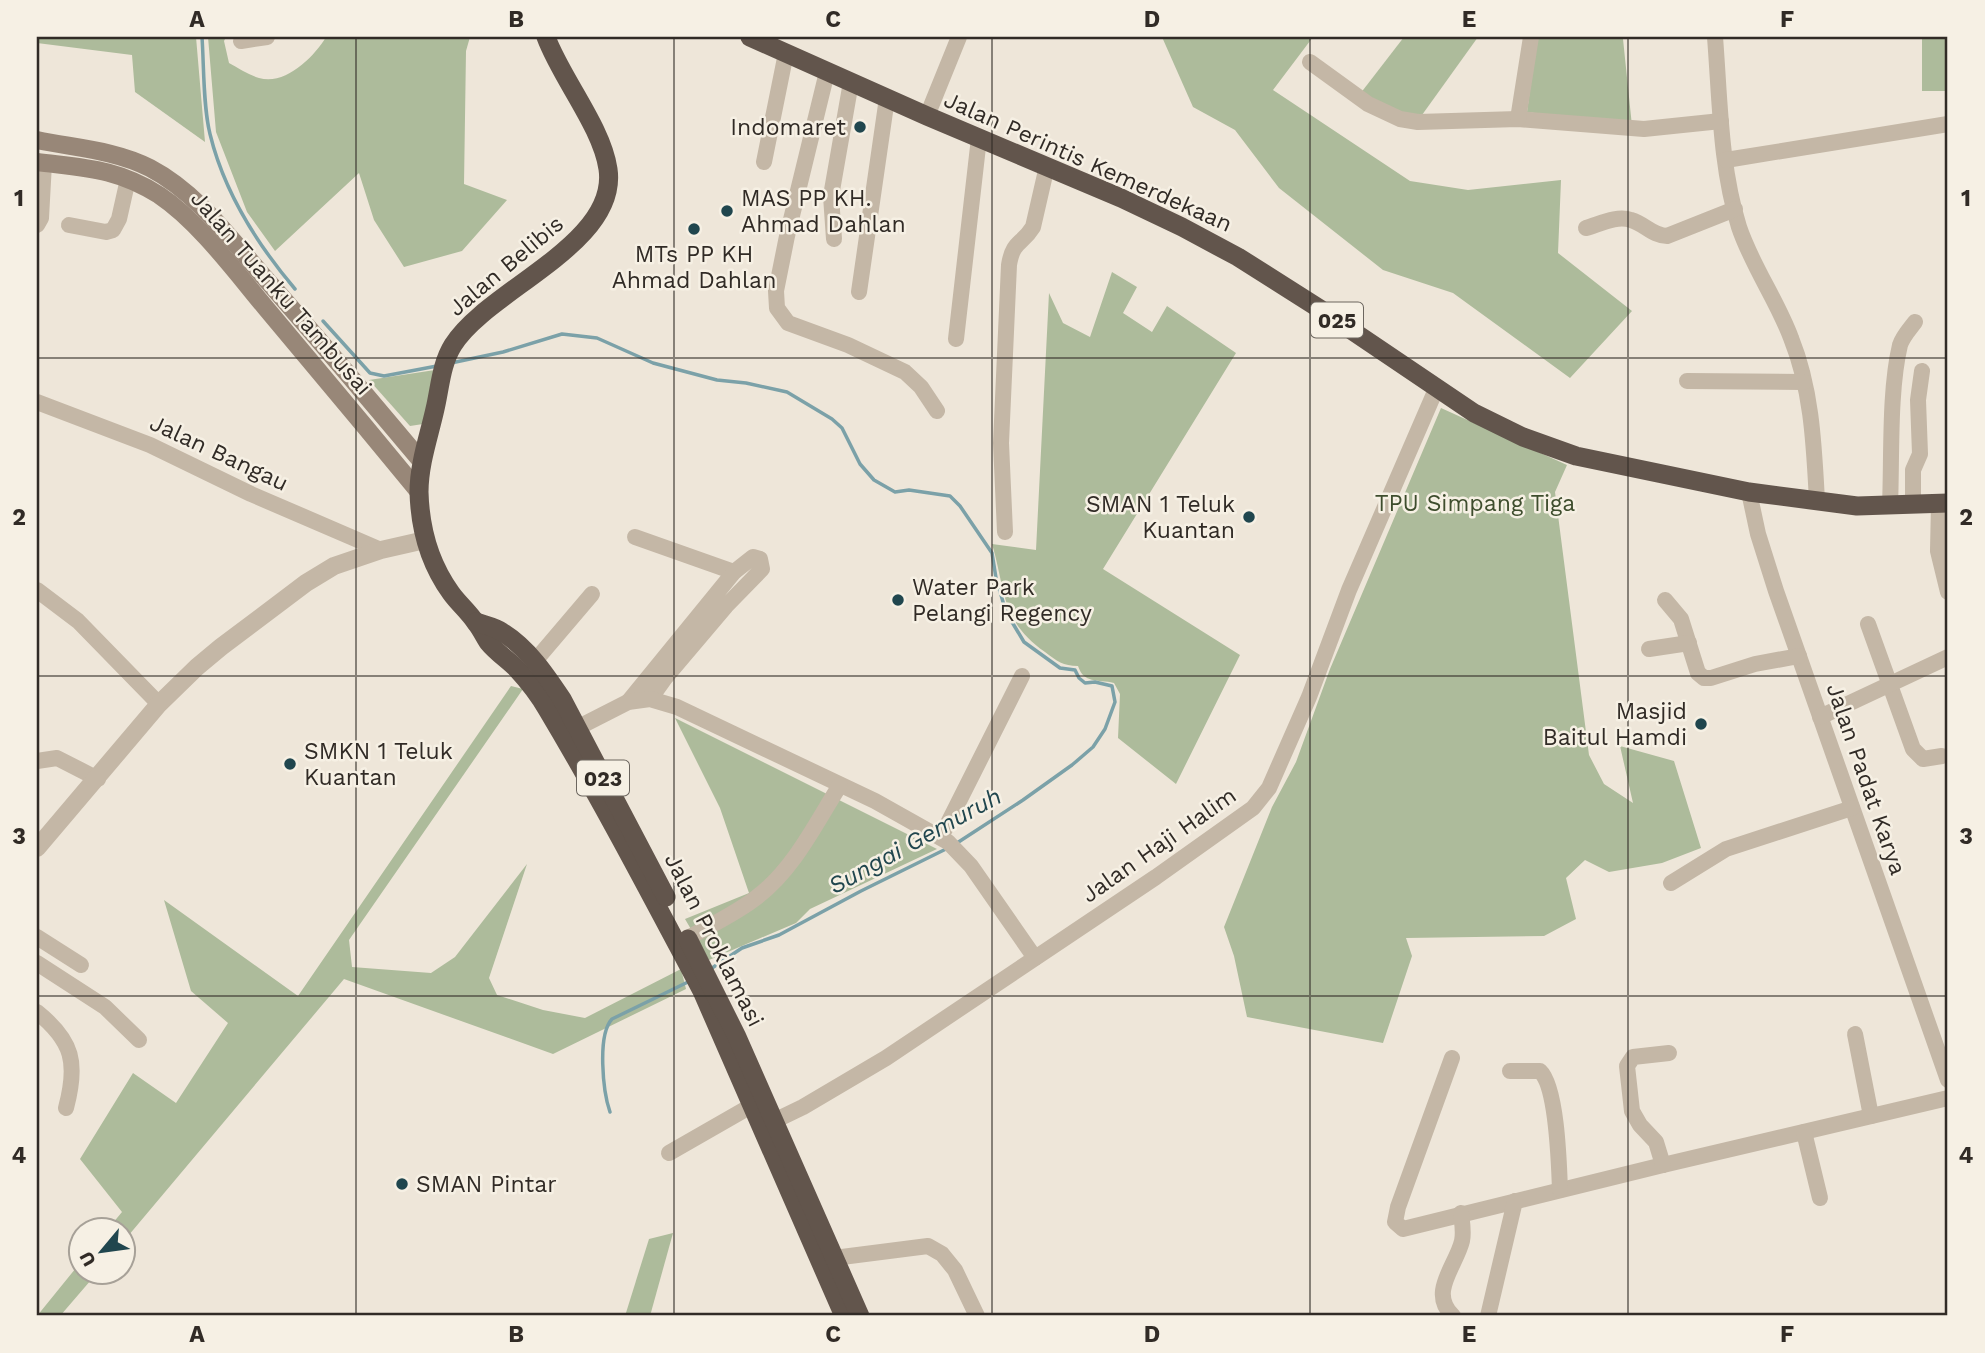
<svg xmlns="http://www.w3.org/2000/svg" width="1985" height="1353" font-family="'Work Sans',sans-serif">
<style>
.green{fill:#adbb9b}
.lines{fill:none;stroke-linecap:round;stroke-linejoin:round}
.stream{stroke:#7ba1a8;stroke-width:3.5}
.minor{stroke:#c4b7a6;stroke-width:16}
.tertiary{stroke:#c4b7a6;stroke-width:18}
.secondary{stroke:#988778;stroke-width:18}
.trunk{stroke:#62554c;stroke-width:19}
.grid{fill:none;stroke:#312b26;stroke-width:2;stroke-opacity:0.55}
.poi-dot{fill:#20464e;stroke:#f6f0e4;stroke-width:2.5}
.labels{text-anchor:middle;dominant-baseline:central;stroke-width:5;stroke-linejoin:round;paint-order:stroke}
.shield{fill:#f6f0e4;stroke:#6c665f;stroke-width:2}
.shield-label{font-size:21px;font-weight:bold;fill:#312b26}
.poi-label{font-size:23px;fill:#312b26;stroke:#f6f0e4;text-anchor:start}
.street-label{font-size:23px;fill:#312b26;stroke:#f6f0e4}
.park-label{font-size:23px;fill:#3e4d2d;stroke:#f6f0e4}
.water-label{font-size:24px;font-style:italic;fill:#20464e;stroke:#f6f0e4}
.neatline{fill:none;stroke:#312b26;stroke-width:2.5}
.grid-label{font-size:23px;text-anchor:middle;font-weight:bold;fill:#312b26}
</style>
<rect width="100%" height="100%" fill="#eee6d9"/>
<g class="green">
<polygon points="37,37 196,37 205,142 135,92 132,55 37,43"/>
<path d="M208 37H226L224 41 229 63C238 68 249 75 259 78 285 86 314 57 326 37H470L466 51 464 184 507 200 462 251 404 267 374 220 359 173 275 251 247 212 216 132Z"/>
<polygon points="1162,37 1313,37 1273,90 1410,181 1468,190 1561,180 1558,253 1632,311 1570,378 1453,293 1383,270 1279,188 1235,130 1193,107"/>
<polygon points="1404,37 1478,37 1422,115 1398,115 1360,94"/>
<polygon points="1537,37 1639,37 1623,39 1632,126 1527,112"/>
<rect x="1922" y="37" width="26" height="54"/>
<path d="M1112 272 1137 287 1123 313 1152 332 1167 306 1236 353 1103 569 1240 655 1176 784 1118 738 1120 694 1114 683C1097 679 1084 684 1078 666 1063 666 1057 661 1045 652 1000 620 1006 591 992 544L1036 550 1049 293 1063 323 1090 337Z"/>
<polygon points="435,370 423,424 410,426 369,380"/>
<polygon points="1441,408 1567,465 1555,492 1589,755 1604,784 1633,803 1620,746 1674,761 1701,848 1662,863 1609,872 1585,860 1566,878 1576,919 1544,936 1406,938 1412,956 1383,1043 1247,1017 1234,956 1224,927 1272,807 1296,762 1330,669"/>
<polygon points="511,686 523,689 349,940 352,967 431,973 455,957 527,864 489,978 497,995 543,1010 585,1018 681,969 686,989 553,1054 344,979 123,1242 122,1230 107,1230 122,1212 80,1159 133,1073 176,1103 228,1023 191,991 164,900 298,996"/>
<polygon points="675,718 937,849 810,909 796,923 709,960 685,919 749,893 720,808"/>
<polygon points="673,1233 650,1316 625,1316 649,1239"/>
<polygon points="80,1263 80,1272 97,1273 60,1316 37,1316"/>
</g>
<g class="lines">
<g class="stream">
<path d="M202 37C204 66 203 106 210 134 224 192 257 244 295 289"/>
<polyline points="323,321 370,373 384,376 437,366"/>
<polyline points="451,363 503,352 562,334 597,338 653,363 717,380 746,383 787,392 832,419 842,428 860,464 874,480 895,492 909,490 950,496 960,506 992,553 996,578 1006,612 1024,642 1060,668 1075,670 1079,678 1085,683 1095,682 1112,686 1115,702 1105,729 1093,747 1072,765 1023,800 957,843"/>
<polyline points="712,968 742,948 779,935 861,891 948,848"/>
<path d="M610 1112C603 1092 597 1035 612 1019L690 981"/>
</g>
<g class="minor">
<path d="M1715 37C1720 100 1720 166 1739 227 1752 266 1777 300 1791 338 1812 390 1814 446 1817 501"/>
<polyline points="241,41 267,37"/>
<polyline points="1310,62 1368,104 1400,119 1418,122 1518,119 1644,129 1721,121"/>
<polyline points="827,72 787,236 776,291 777,308 788,323 848,345 905,372 921,387 937,411"/>
<polyline points="927,116 959,37"/>
<polyline points="1518,119 1531,37"/>
<polyline points="1726,160 1948,124"/>
<polyline points="764,162 786,53"/>
<polyline points="37,225 41,218 44,163"/>
<polyline points="69,225 106,232 113,230 119,219 128,179"/>
<path d="M1586 228C1600 224 1617 215 1631 220 1645 224 1653 236 1667 236L1735 209"/>
<polyline points="834,239 831,196 851,82"/>
<polyline points="859,292 887,98"/>
<polyline points="956,339 979,138"/>
<polyline points="1687,381 1804,382"/>
<polyline points="37,402 150,445 251,494 381,550"/>
<polyline points="1749,492 1758,534 1776,591 1948,1080"/>
<polyline points="1939,504 1938,551 1948,592"/>
<polyline points="1913,505 1913,470 1920,454 1918,400 1922,371"/>
<path d="M1890 506C1892 457 1889 391 1900 345 1903 336 1909 330 1915 322"/>
<path d="M1005 532 1001 443 1009 265C1013 240 1022 245 1033 227L1047 166"/>
<polyline points="635,537 734,572"/>
<polyline points="37,590 78,621 159,704"/>
<polyline points="1665,600 1681,619 1698,673 1704,678 1711,678 1755,664 1799,656"/>
<polyline points="1868,624 1913,749 1923,759 1942,756"/>
<polyline points="1649,649 1689,643"/>
<polyline points="535,661 592,594"/>
<polyline points="628,702 734,572 753,557 760,559 762,569 726,606 665,678 650,699"/>
<polyline points="1820,717 1948,657"/>
<polyline points="577,728 628,702 650,699 677,707 875,801 948,842 971,866 1035,958"/>
<polyline points="37,761 57,758 98,779"/>
<polyline points="941,837 1022,676"/>
<polyline points="1671,883 1726,849 1852,808"/>
<polyline points="37,937 81,965"/>
<path d="M688 938C711 925 737 913 757 897 794 869 816 823 840 785"/>
<polyline points="37,963 105,1007 139,1040"/>
<path d="M37 1012C73 1041 78 1063 66 1108"/>
<polyline points="1855,1034 1871,1116"/>
<polyline points="1452,1058 1398,1207 1395,1222 1403,1229 1663,1165 1948,1098"/>
<path d="M1510 1071H1540C1557 1087 1559 1164 1560 1190"/>
<polyline points="774,1121 803,1107 886,1058 1156,877 1253,808 1269,788 1309,697 1349,590 1437,387"/>
<polyline points="1804,1132 1820,1198"/>
<polyline points="669,1153 751,1106"/>
<polyline points="1663,1165 1656,1142 1640,1125 1632,1111 1627,1066 1633,1057 1669,1053"/>
<polyline points="834,1258 928,1246 942,1254 955,1270 977,1316"/>
<path d="M1453 1316C1428 1293 1456 1266 1462 1241 1464 1232 1462 1222 1461 1213"/>
<polyline points="1488,1316 1515,1201"/>
</g>
<polyline class="tertiary" points="37,848 159,704 197,667 221,647 306,583 334,566 381,550 425,540"/>
<g class="secondary">
<path d="M37 140C75 148 115 150 150 168 196 192 230 238 264 277 318 338 370 400 422 462"/>
<path d="M37 162C84 168 116 168 159 195 198 221 235 271 265 307 317 369 368 430 419 492"/>
</g>
<g class="trunk">
<path d="M546 37C561 78 602 127 608 169 619 244 487 290 453 345 441 364 440 388 435 409 429 436 419 464 419 492 420 528 430 564 451 593 458 603 469 612 476 623 481 629 484 636 488 642 496 652 508 660 517 669 528 681 539 695 547 709 602 801 652 897 702 991L844 1316"/>
<polyline points="750,37 927,116 1121,198 1182,227 1238,257 1320,309 1474,413 1523,437 1576,456 1749,492 1857,506 1948,503"/>
<path d="M476 622C484 625 495 627 502 632 528 648 546 675 562 699L666 897"/>
<polyline points="688,939 737,1037 860,1316"/>
</g>
</g>
<path class="grid" d="M356 37V1316M674 37V1316M992 37V1316M1310 37V1316M1628 37V1316M37 358H1948M37 676H1948M37 996H1948"/>
<g class="poi-dot">
<circle cx="860" cy="127" r="7"/>
<circle cx="727" cy="211" r="7"/>
<circle cx="694" cy="229" r="7"/>
<circle cx="1249" cy="517" r="7"/>
<circle cx="898" cy="600" r="7"/>
<circle cx="1701" cy="724" r="7"/>
<circle cx="290" cy="764" r="7"/>
<circle cx="402" cy="1184" r="7"/>
</g>
<g class="labels">
<g class="shield">
<rect x="1311" y="302.5" width="52" height="35" rx="5"/>
<rect x="577" y="760.5" width="52" height="35" rx="5"/>
</g>
<g class="shield-label">
<text x="1337" y="320">025</text>
<text x="603" y="778">023</text>
</g>
<g class="poi-label">
<text x="846" y="127" text-anchor="end">Indomaret</text>
<text x="741" y="198">MAS PP KH.<tspan x="741" dy="26">Ahmad Dahlan</tspan></text>
<text x="694" y="254" text-anchor="middle">MTs PP KH<tspan x="694" dy="26">Ahmad Dahlan</tspan></text>
<text x="1235" y="504" text-anchor="end">SMAN 1 Teluk<tspan x="1235" dy="26">Kuantan</tspan></text>
<text x="912" y="587">Water Park<tspan x="912" dy="26">Pelangi Regency</tspan></text>
<text x="1687" y="711" text-anchor="end">Masjid<tspan x="1687" dy="26">Baitul Hamdi</tspan></text>
<text x="304" y="751">SMKN 1 Teluk<tspan x="304" dy="26">Kuantan</tspan></text>
<text x="416" y="1184">SMAN Pintar</text>
</g>
<g class="street-label">
<text transform="translate(1088 162) rotate(24)">Jalan Perintis Kemerdekaan</text>
<text transform="translate(506 266) rotate(-40)">Jalan Belibis</text>
<text transform="translate(281 293) rotate(49)">Jalan Tuanku Tambusai</text>
<text transform="translate(219 453) rotate(25)">Jalan Bangau</text>
<text transform="translate(1866 779) rotate(71)">Jalan Padat Karya</text>
<text transform="translate(1159 845) rotate(-35)">Jalan Haji Halim</text>
<text transform="translate(714 940) rotate(63)">Jalan Proklamasi</text>
</g>
<g class="park-label">
<text x="1475" y="503">TPU Simpang Tiga</text>
</g>
<g class="water-label">
<text transform="translate(915 841) rotate(-29)">Sungai Gemuruh</text>
</g>
</g>
<rect width="1985" height="1353" fill="none" stroke="#f6f0e4" stroke-width="77"/>
<g transform="translate(102 1251) rotate(241)"><circle r="33" fill="#f6f0e4" stroke="#a7a198" stroke-width="2"/>
<path d="M0-5L12 26L0 18L-12 26Z" fill="#20464e"/>
<text y="-10" font-size="19" font-weight="bold" text-anchor="middle" fill="#312b26">U</text>
</g>
<rect x="38" y="38" width="1908" height="1276" class="neatline"/>
<g class="grid-label">
<text x="197" y="27">A</text>
<text x="516" y="27">B</text>
<text x="833" y="27">C</text>
<text x="1152" y="27">D</text>
<text x="1469" y="27">E</text>
<text x="1787" y="27">F</text>
<text x="19" y="206">1</text>
<text x="1966" y="206">1</text>
<text x="19" y="525">2</text>
<text x="1966" y="525">2</text>
<text x="19" y="844">3</text>
<text x="1966" y="844">3</text>
<text x="19" y="1163">4</text>
<text x="1966" y="1163">4</text>
<text x="197" y="1342">A</text>
<text x="516" y="1342">B</text>
<text x="833" y="1342">C</text>
<text x="1152" y="1342">D</text>
<text x="1469" y="1342">E</text>
<text x="1787" y="1342">F</text>
</g>
</svg>
